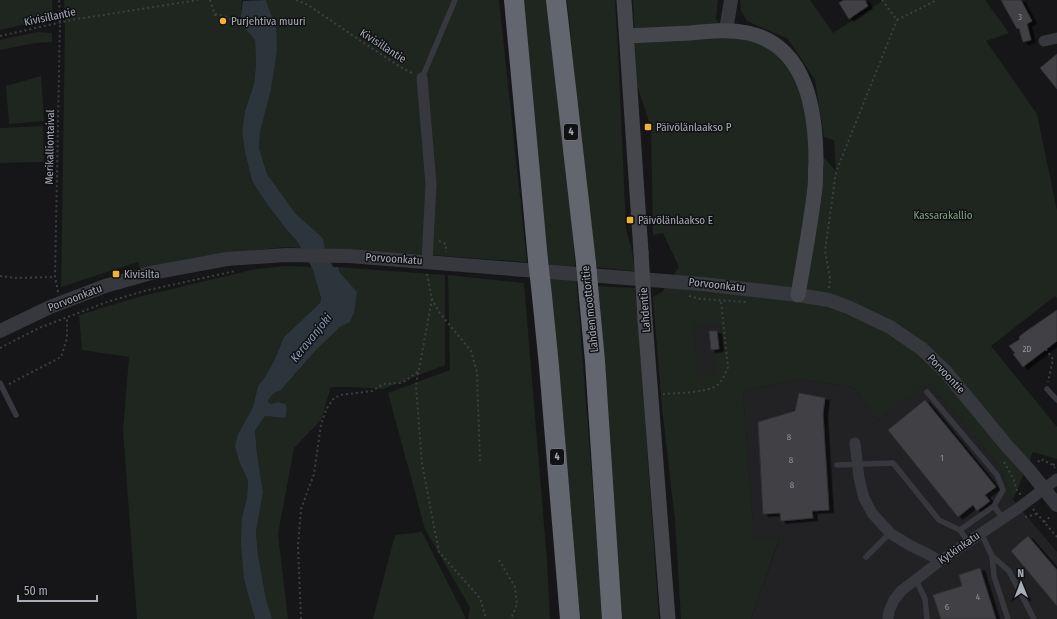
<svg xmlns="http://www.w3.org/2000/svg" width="1057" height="619" font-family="'Fira Sans Condensed',sans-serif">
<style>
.built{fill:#222225}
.green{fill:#1e261f;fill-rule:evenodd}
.water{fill:#2c353c}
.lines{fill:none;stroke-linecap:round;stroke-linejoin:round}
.river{stroke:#2c353c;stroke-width:19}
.building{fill:#404145;stroke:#303034;filter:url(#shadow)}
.path{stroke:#3d3f44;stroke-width:2;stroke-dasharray:2 3;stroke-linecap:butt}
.service{stroke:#37383d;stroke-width:5.5}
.minor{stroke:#37383d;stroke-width:11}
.tertiary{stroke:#37383d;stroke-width:14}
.secondary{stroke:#45474d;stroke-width:15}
.motorway{stroke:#63666e;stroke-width:20}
.secondary-bridge{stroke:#45474d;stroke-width:15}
.motorway-bridge{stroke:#63666e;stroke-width:20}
.poi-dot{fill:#f2b134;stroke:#111113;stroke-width:1.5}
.labels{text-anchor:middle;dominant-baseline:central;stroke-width:3;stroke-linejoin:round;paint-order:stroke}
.number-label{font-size:9px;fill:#8e929b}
.shield{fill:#111113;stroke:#7b7e86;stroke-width:1}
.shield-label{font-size:10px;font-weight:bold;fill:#a8adb8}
.street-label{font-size:11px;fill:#a8adb8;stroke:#111113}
.poi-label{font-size:11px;fill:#a8adb8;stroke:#111113;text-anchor:start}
.park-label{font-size:11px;fill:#7fa381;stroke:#111113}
.water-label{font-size:12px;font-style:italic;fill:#7f9bb3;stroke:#111113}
</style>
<defs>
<filter id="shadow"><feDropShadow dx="4.5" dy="2.5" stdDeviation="0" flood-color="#0009"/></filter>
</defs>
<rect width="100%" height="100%" fill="#161618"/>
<g class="built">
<polygon points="720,322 723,352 716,374 698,375 692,325"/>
<polygon points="800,379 854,387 877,421 928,381 1001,468 1013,500 1057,552 1057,619 751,619 779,540 754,540 743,391"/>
</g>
<g class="green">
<polygon points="0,0 52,0 53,18 0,30"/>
<polygon points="64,0 242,0 241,9 244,28 249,33 255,40 256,64 254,84 245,111 242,131 245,152 252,181 265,201 286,229 297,241 301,248 285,247 221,254 140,269 138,262 61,287 65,26"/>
<polygon points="266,0 499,0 527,262 348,249 325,249 323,238 296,214 267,174 259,148 260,132 271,12"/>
<polygon points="520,0 548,0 558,85 573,238 603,619 578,619 546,235"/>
<polygon points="567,0 615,0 618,50 626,229 632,251 635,271 594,267"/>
<path d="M633 0H718L716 19 726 30 748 33 798 70 816 149 836 171 834 140 824 137 815 80 788 39 747 21 741 11 740 0H810L833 33 884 0H985L1009 33 986 41 1037 114 1057 211V298L1055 296 991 346 1057 427V459L1033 452 1013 500 1001 468 928 382 877 421 854 387 800 379 743 391 754 539H779L751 619H681L675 520 662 408 653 297 662 292 679 267 663 233 653 235 651 127 637 85ZM720 323 723 352 713 353 715 373 698 375 693 325Z"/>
<polygon points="37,32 52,33 52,42 35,43 0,50 0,40"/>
<polygon points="41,76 44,121 9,124 6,86"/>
<polygon points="43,126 44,162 0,163 0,128"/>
<polygon points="286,266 312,267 321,298 320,303 284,337 274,361 265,377 258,386 253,407 238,434 243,470 248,481 247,498 242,517 254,616 255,619 137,619 123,431 129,357 82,350 79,315 138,297 193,284 256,269"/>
<path d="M338 267 445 275V365L383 389 353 387H331L321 420 294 448 278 534 288 619H272L266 599 258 555 256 532 263 492 257 454 255 431 265 416 284 418 286 416 287 408 278 402 271 404 268 402C270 396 272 392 280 391L316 350 340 327 350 322 354 313Z"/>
<polygon points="448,275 524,283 547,561 550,619 468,619 470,608 425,529 388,393 450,370"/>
<polygon points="595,286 635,288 639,335 659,619 622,619"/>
<polygon points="422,532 466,619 373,619 395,535"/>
</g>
<g class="water">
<polygon points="266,0 276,28 277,50 271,89 260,132 259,148 267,174 296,214 323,238 325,249 301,248 297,241 286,229 265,201 252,181 245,152 242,131 245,111 254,84 256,64 255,40 249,33 244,28 240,23 243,1"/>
<path d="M312 267H338L340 273 357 292 354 313 350 322 340 327 316 350 280 391C273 392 270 396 268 402L271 404 278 402 285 404 287 408 286 416 284 418 265 416 255 431 257 454 263 492 256 532 258 555 266 599 272 619H255L244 579 241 543 242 517 247 498 248 481 239 461 235 446 238 434 253 407 258 386 265 377 274 361 284 337 320 303 321 298Z"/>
</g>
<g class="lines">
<polyline class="river" points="307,239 335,290"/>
</g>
<g class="building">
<polygon points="844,0 865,0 868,6 849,19 839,3"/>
<polygon points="1001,0 1021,0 1032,21 1027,24 1031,40 1023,42 1019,28 1017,29"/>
<polygon points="1057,54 1057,89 1040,68"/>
<polygon points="1057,310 1057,341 1023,367 1013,354 1015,353 1009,346 1020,339 1019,337 1025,332"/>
<polygon points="709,331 717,331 719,349 711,350"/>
<polygon points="799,393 825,398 823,414 829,510 812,511 813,518 781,521 780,513 763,514 758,422 795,411"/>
<polygon points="925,400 996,487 985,495 990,501 977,511 973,505 958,517 888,430"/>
<polygon points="1028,536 1057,570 1057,606 1011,551"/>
<polygon points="980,568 996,619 941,619 933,595 962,586 959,575"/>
</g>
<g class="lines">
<g class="path">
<polyline points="210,0 216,18"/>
<polyline points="296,0 308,5 361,41 402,68 414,74"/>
<polyline points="882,0 897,20 937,0"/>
<path d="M215 14C225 16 229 16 235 25"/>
<polyline points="0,36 71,20 198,0"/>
<polyline points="439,241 446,244 446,252"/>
<polyline points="427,274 432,299 439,312 471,351 477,372 480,461"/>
<polyline points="0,276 17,278 55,277"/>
<polyline points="829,288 830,278 825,251 836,172 897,20"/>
<polyline points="58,292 55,277 60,22 59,0"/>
<polyline points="689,296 701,299 746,302"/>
<polyline points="432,299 416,385 422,464 439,552 480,598 486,619"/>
<polyline points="1031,329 1053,359 1048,382"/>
<polyline points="0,348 39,328 107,302 144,291 235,271"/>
<polyline points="9,384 61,357 67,338 67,317"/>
<path d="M663 394C677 393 704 393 716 386 723 381 725 374 728 367L721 301"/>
<polyline points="1004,462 1014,480 1016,489 1021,495"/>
<polyline points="1038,462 1041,459 1053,465 1055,468"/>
<polyline points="1053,465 1057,464"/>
<polyline points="1033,509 1057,537"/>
<polyline points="1025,517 1037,514"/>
<polyline points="1044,522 1051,516"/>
<polyline points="499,560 515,587 517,604 511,619"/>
<polyline points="301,619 298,546 301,509 314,474 321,424 326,410 332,400 340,395 372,391 383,384 400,383 405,381 419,371"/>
</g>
<g class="service">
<polyline points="422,78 455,0"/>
<polyline points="0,383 16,415"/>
<polyline points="1047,389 1057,400"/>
<polyline points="927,392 997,475 1003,490 994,506"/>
<polyline points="837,465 893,463 939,520 960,530 968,542"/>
<polyline points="960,530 994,506 1003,519"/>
<polyline points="981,533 992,556 994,576 1008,619"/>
<polyline points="992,556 1009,571 1034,619"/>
<polyline points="866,557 890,533"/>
<polyline points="916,580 925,599 927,619"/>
</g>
<g class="minor">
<polyline points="1044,41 1057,38"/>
<polyline points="422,78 431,184 427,262"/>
<polyline points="855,443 859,478 864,498 872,513 890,533 911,546 926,553 940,561"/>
<polyline points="888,619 889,611 894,600 901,591 940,561 1020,507 1057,479"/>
</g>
<g class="tertiary">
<polyline points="726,30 731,0"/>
<polyline points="0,331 50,307 105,286 151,273 227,259 286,255 349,256 702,284 798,295 829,300 848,307 890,327 922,349 946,372 1007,446 1028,469 1057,505"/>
</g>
<g class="secondary">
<polyline points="624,0 641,252"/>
<path d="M627 36C648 35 669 34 690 33 710 31 728 29 748 33 807 46 816 111 816 163 815 171 816 179 815 187 811 223 804 259 798 295"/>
<polyline points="645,320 668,619"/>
</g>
<g class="motorway">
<polyline points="514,0 538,260"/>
<polyline points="556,0 586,263"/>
<polyline points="542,296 549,366 570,619"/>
<polyline points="589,297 595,361 612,619"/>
</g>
<polyline class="secondary-bridge" points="641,252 645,320"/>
<g class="motorway-bridge">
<polyline points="538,260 542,296"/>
<polyline points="586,263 589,297"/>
</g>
</g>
<g class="poi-dot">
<circle cx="223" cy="21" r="4"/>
<rect x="644" y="123" width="8" height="8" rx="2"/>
<rect x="626" y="216" width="8" height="8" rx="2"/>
<rect x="112" y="270" width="8" height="8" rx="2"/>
</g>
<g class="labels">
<g class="number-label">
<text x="1020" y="17">3</text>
<text x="1027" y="349">2D</text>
<text x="789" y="437">8</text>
<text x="942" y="458">1</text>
<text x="791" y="460">8</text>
<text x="792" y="485">8</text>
<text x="978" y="597">4</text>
<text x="947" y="607">6</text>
</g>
<g class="shield">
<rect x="564" y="124" width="14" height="16" rx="3"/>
<rect x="550" y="449" width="14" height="16" rx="3"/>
</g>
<g class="shield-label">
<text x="571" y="132">4</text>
<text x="557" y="457">4</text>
</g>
<g class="street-label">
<text transform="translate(50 17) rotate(-12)">Kivisillantie</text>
<text transform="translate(383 46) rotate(33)">Kivisillantie</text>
<text transform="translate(50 147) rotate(-89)">Merikalliontaival</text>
<text transform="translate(394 259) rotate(4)">Porvoonkatu</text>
<text transform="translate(717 285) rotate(6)">Porvoonkatu</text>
<text transform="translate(75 298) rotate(-21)">Porvoonkatu</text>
<text transform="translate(590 309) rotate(-96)">Lahden moottoritie</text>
<text transform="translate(645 310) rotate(-94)">Lahdentie</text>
<text transform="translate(946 374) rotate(47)">Porvoontie</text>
<text transform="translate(959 548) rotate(-35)">Kytkinkatu</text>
</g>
<g class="poi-label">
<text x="231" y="21">Purjehtiva muuri</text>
<text x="656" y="127">Päivölänlaakso P</text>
<text x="638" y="220">Päivölänlaakso E</text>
<text x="124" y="274">Kivisilta</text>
</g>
<g class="park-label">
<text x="943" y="215">Kassarakallio</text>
</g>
<g class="water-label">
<text transform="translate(311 338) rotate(-51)">Keravanjoki</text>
</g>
</g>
<g transform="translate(1021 583) rotate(359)" stroke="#111113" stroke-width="3" paint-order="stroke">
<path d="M0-3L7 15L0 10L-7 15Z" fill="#a8adb8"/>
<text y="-6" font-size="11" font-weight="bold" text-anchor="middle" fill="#a8adb8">N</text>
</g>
<path d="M18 595v6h79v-6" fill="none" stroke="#a8adb8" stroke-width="2"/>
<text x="24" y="595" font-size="12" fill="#a8adb8" stroke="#111113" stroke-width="3" paint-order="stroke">50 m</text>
</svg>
